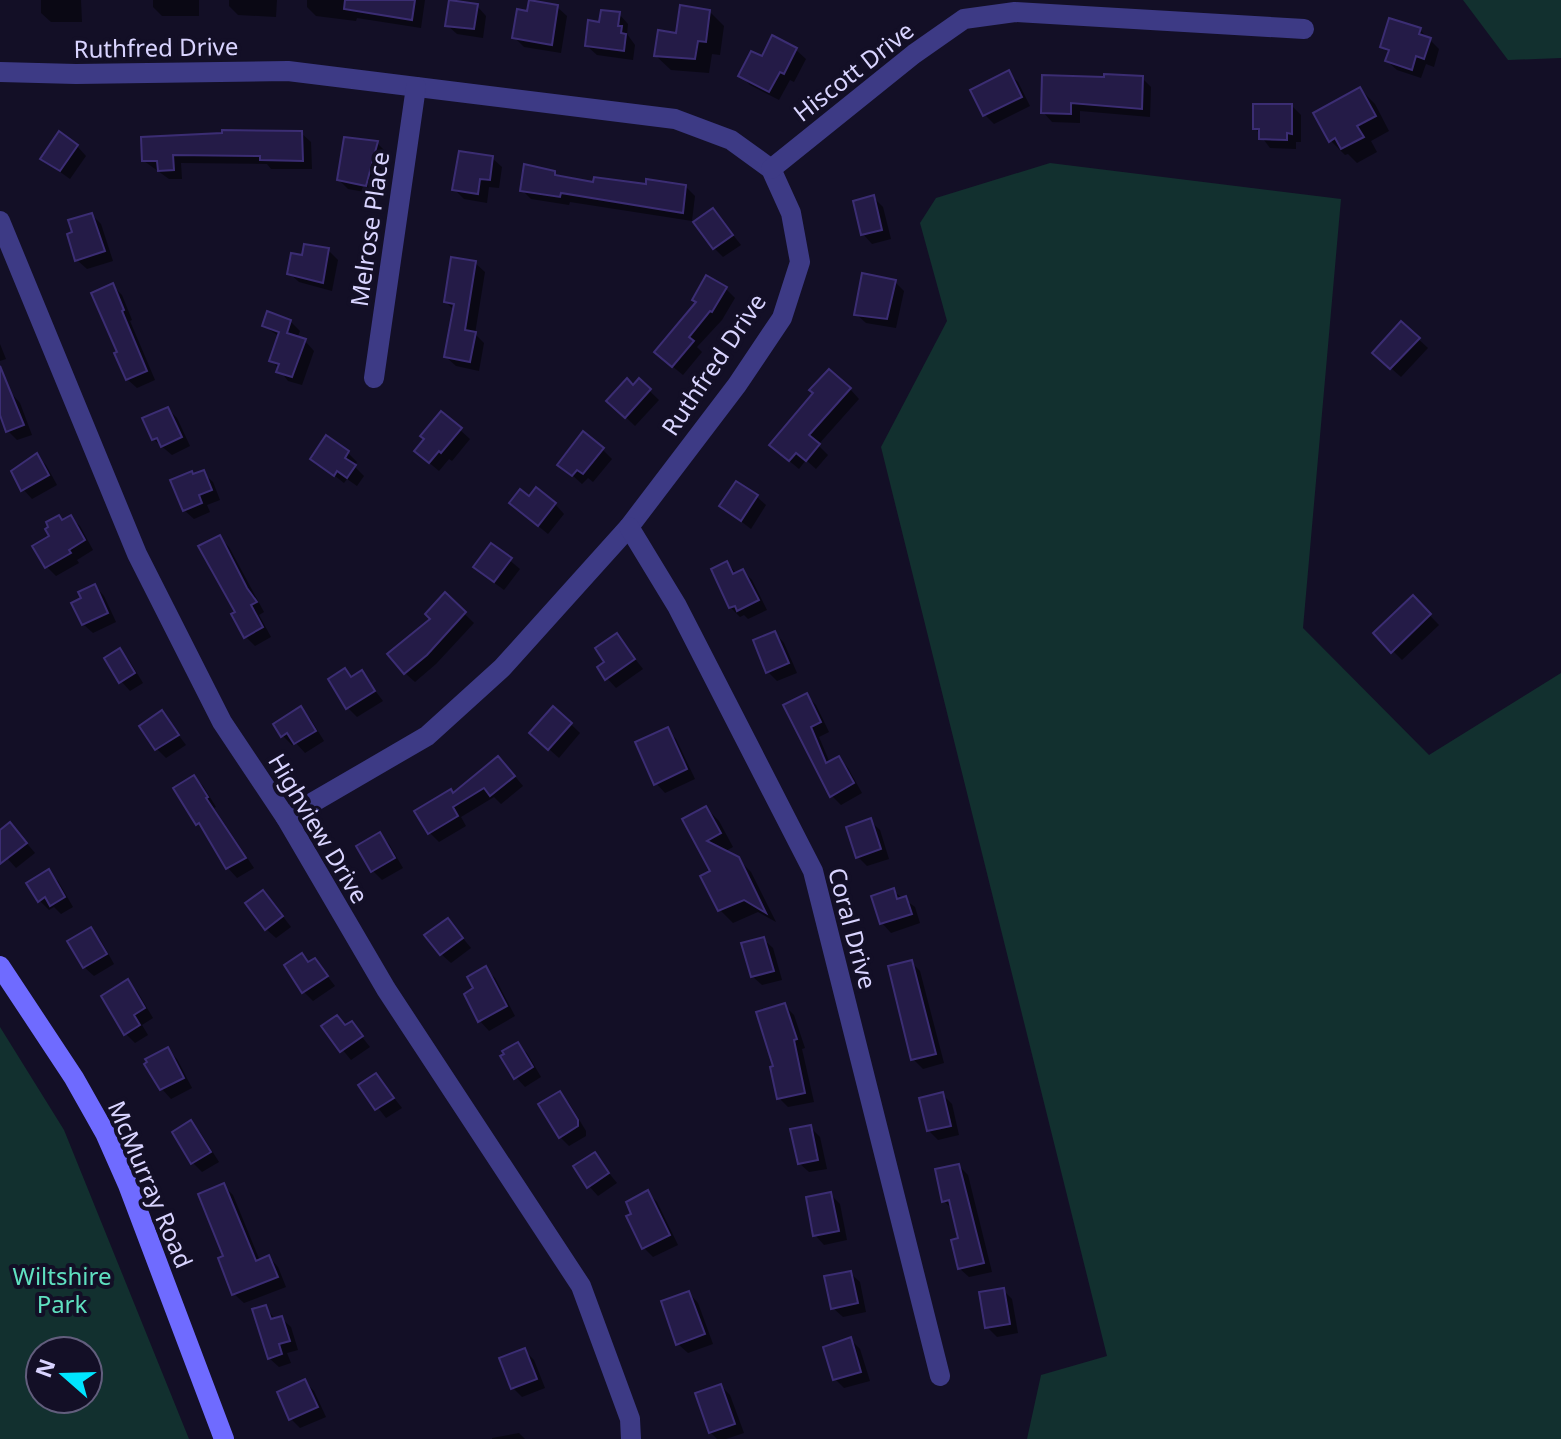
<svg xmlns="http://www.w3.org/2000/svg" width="1561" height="1439" font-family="'Noto Sans',sans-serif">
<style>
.green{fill:#12302f;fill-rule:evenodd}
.shadow{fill:#0007}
.building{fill:#241b47;stroke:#3b2d73;stroke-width:2}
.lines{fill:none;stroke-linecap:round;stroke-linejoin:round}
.street{stroke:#3d3a85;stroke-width:20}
.secondary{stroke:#6f6bff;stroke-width:20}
.labels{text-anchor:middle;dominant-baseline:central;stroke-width:8;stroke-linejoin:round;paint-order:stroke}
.street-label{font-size:24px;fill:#d9d4ff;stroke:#130f26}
.park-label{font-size:24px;fill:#5fe0c0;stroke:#130f26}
</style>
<rect width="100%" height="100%" fill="#130f26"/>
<g class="green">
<polygon points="1463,0 1561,0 1561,58 1508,60"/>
<polygon points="1050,163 1341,199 1303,628 1429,755 1561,673 1561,1439 1027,1439 1041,1375 1107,1356 881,447 947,321 920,223 936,198"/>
<path d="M0 1027 64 1130 189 1439H0ZM40 1351H88V1399H40Z"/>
</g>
<g class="shadow">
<polygon points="41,0 81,0 82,22 51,22 41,13"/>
<polygon points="153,0 199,0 199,16 162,16 153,7"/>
<polygon points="229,0 277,0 276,17 238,15 229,6"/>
<polygon points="307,0 425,0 421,28 357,18 356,21 316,16 307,7"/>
<polygon points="477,6 486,16 483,38 457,34 447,25"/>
<polygon points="557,7 567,16 561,53 524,47 514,37 528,13"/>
<polygon points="709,11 724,26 720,55 712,54 709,73 671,70 656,56"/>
<polygon points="619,14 628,24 627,34 635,45 633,60 597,55 587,46 601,24"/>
<polygon points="1420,30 1439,49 1434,67 1426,64 1421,78 1397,70 1387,61 1390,54 1382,47"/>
<polygon points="773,38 796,50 806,59 794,82 790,80 779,100 750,85 740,75 762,59"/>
<polygon points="1008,73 1018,82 1030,106 994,124 985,115"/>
<polygon points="1142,78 1151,87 1150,117 1080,111 1080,123 1052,122 1043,112"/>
<polygon points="1360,89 1375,104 1389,131 1371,141 1377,152 1357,163 1348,154 1345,155 1331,141"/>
<polygon points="1292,106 1301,115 1301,142 1296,142 1296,149 1270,148 1255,128"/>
<polygon points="301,133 311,142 312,169 271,169 267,164 181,163 182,179 169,179 144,161 143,139"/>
<polygon points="377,143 386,152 376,194 348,189 339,180"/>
<polygon points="77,146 86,156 70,179 42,159"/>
<polygon points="492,158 502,167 499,188 489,187 487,203 464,199 455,190"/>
<polygon points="554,173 559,178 595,184 686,187 695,196 692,221 570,202 569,205 531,199 522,190"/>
<polygon points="874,198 883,207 891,239 872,244 863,234"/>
<polygon points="713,210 741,245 723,257 714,248"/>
<polygon points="92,215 101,224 113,261 87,269 77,260"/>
<polygon points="328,250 338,260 332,291 299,282 289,273 304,258"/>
<polygon points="475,263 485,272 475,334 484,343 479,371 456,366 446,357 455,311 446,302"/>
<polygon points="895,282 904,291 896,328 866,323 856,314"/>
<polygon points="113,286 122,295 132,320 130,321 155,380 137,388 127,379 120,353"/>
<polygon points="726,289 735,298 722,320 697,347 702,352 683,375 666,361"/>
<polygon points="290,321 300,331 297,339 305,341 314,351 302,385 288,381 272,360 280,337 264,326"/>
<polygon points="1401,323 1428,348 1401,377 1384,362"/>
<polygon points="0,344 6,359 0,361"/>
<polygon points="639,381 659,400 635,426 609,401 634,388"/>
<polygon points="850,389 859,399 818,445 828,455 816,469 806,460 799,469 781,454"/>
<polygon points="11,393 20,403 32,435 17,440 8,431 0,409 0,397"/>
<polygon points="168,409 177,418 190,446 172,455 153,439"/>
<polygon points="441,413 470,439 452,461 449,459 439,471 426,460 426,439"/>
<polygon points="602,449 612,459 593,482 588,478 582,484 560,464"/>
<polygon points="348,453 357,462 354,466 364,476 357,486 347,479 344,483 312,458"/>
<polygon points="37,456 46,465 57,485 32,499 23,489"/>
<polygon points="203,473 213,482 220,500 207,505 210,512 194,519 184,510"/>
<polygon points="756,496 766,505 751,529 721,506"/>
<polygon points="529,499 555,504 564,514 548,534 521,512"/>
<polygon points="70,517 80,526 93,550 77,560 79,563 56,576 47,567 52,537 63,521"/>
<polygon points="220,538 229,547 264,612 259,615 271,637 255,646 246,637"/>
<polygon points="491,545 520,569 504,590 485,576"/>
<polygon points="727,563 737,574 743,571 752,580 767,610 748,619 744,615 740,617 730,607"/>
<polygon points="95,586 104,596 116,622 93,633 83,624 83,599"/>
<polygon points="445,595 474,623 436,664 415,682 405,673"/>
<polygon points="1413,598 1439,625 1402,660 1375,633"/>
<polygon points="775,633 784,643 797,673 777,681 768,672"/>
<polygon points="617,636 643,669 616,688 607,678 607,662"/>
<polygon points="120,650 129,660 143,683 130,691 121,681"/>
<polygon points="345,670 352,678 361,672 383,701 357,717 348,708 330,680"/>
<polygon points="807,696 816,705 829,732 819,737 830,763 839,758 848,768 862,793 841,805 832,796 786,706"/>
<polygon points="554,708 580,733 559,758 541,742"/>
<polygon points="300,709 310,718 324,741 305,753 296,743 292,745 283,736"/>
<polygon points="162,713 186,745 166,758 157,749"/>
<polygon points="667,730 676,739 695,779 665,793 656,783"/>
<polygon points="508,768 523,786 501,804 494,797 461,817 466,826 439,842 430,833 454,795"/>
<polygon points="194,777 203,786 216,807 214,808 254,868 237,878 228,868 176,789"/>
<polygon points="706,808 719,821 733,847 724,852 738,859 751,872 776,922 758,912 733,923 720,910 713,872 685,820"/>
<polygon points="870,821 880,830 889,859 867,866 858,857"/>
<polygon points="0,832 19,834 35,853 16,868 0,850"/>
<polygon points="380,835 389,844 403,868 382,880 373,871"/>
<polygon points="48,872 58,881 73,907 61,914 54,907 49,910 39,900"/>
<polygon points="893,891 915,907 920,923 891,933 882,923"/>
<polygon points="272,902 291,927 276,938 266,929"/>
<polygon points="448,920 471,948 451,963 441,954"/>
<polygon points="91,930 100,939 114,964 94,976 84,967"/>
<polygon points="763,939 773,948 782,980 762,985 752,976"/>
<polygon points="302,955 310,963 315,960 335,986 313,1001 304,992"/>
<polygon points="911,962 920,971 944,1063 923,1069 913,1059"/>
<polygon points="485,969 495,978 515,1016 489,1031 480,1021 466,995 476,989"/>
<polygon points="127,982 137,991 153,1018 142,1025 148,1035 135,1043 126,1034"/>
<polygon points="784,1005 794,1015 805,1048 802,1049 814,1102 788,1107 779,1098 776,1068"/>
<polygon points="351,1023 370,1047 351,1060 324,1027 346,1027"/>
<polygon points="517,1044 527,1053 541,1077 525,1087 516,1077"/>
<polygon points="167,1049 177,1059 192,1088 171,1099 162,1089 147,1065"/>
<polygon points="376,1075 402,1108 386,1118 361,1086"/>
<polygon points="560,1094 569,1103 586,1131 586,1136 569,1146 560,1137"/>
<polygon points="942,1094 952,1104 959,1135 938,1140 928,1130"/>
<polygon points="191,1122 200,1132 219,1162 202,1172 193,1163"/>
<polygon points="810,1127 820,1137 827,1169 809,1172 799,1163"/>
<polygon points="594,1155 617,1183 598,1196 589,1186"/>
<polygon points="959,1166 968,1175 992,1272 969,1277 959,1268 961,1240 953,1210 944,1201"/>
<polygon points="224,1186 233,1195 260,1261 269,1257 278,1267 286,1287 244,1303 234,1294 226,1257"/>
<polygon points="648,1193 657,1202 678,1245 653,1257 644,1248"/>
<polygon points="831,1195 840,1204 847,1240 824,1245 815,1235"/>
<polygon points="850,1273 860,1282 866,1312 843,1317 833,1308"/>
<polygon points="1003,1290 1012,1299 1018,1333 997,1337 987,1327"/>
<polygon points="689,1293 698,1303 713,1344 688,1353 678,1344"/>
<polygon points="265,1307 276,1320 281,1318 291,1327 298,1350 287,1353 291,1363 279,1367 269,1358"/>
<polygon points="851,1340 860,1349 870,1381 844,1388 835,1379"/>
<polygon points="524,1350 534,1360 545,1388 522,1397 513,1388"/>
<polygon points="305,1382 314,1391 326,1417 300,1428 291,1419"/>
<polygon points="721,1386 730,1395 744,1433 726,1439 717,1439 710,1432"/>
<polygon points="519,1433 525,1439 492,1439 492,1438"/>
</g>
<g class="building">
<polygon points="345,0 415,0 412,20 344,9"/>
<polygon points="449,0 478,4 474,29 445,26"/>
<polygon points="529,0 558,5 552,45 512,38 517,9 527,11"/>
<polygon points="680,5 710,10 706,42 698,41 695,59 654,56 658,30 676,33"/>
<polygon points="601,10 620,12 618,26 622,26 621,33 626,34 624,51 585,46 588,20 599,22"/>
<polygon points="1389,18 1421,28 1419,34 1431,38 1424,59 1416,56 1412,70 1385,61 1389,50 1380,47"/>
<polygon points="772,35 797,48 784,74 780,72 769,92 738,76 751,51 762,56"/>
<polygon points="1009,70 1022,97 983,116 970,90"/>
<polygon points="1104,74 1143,76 1142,109 1071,103 1071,114 1041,113 1042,75 1104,77"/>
<polygon points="1360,87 1376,116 1357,126 1364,137 1341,149 1335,138 1329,142 1313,113"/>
<polygon points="1253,104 1292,104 1292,134 1287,133 1287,140 1259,139 1259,129 1253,129"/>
<polygon points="222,130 302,131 303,161 260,160 260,156 173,155 174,170 158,171 157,161 142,161 141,137 222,133"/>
<polygon points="59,131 78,145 60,171 40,159"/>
<polygon points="344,137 378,141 366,186 337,180"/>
<polygon points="459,151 493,156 490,180 480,179 478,194 452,190"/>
<polygon points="524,164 555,171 555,175 593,182 594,177 646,184 646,179 686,185 683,213 561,193 560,197 520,191"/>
<polygon points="874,195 882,230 861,235 853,201"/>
<polygon points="713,208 733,235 713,249 693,222"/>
<polygon points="92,213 105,251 75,261 67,234 72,232 68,220"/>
<polygon points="304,244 329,248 323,283 287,274 291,253 302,255"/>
<polygon points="451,257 476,261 465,330 476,332 470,362 444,357 454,304 444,302"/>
<polygon points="862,273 896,280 887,319 854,315"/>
<polygon points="706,275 727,287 712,312 710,311 689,337 694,341 672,367 654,352 696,302 692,300"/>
<polygon points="113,283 124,310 122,311 147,371 126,380 114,353 117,352 91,293"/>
<polygon points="267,311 291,320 287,333 306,339 292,377 276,372 279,364 269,361 279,332 262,326"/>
<polygon points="1401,321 1420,338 1390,369 1372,353"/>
<polygon points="0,366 24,425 6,432 0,415"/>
<polygon points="829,369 851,388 809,435 820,444 806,461 796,453 789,461 769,445 813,393 809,390"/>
<polygon points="627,378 633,385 639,378 651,389 625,418 606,401"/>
<polygon points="168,407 182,437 161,447 157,438 152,440 142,418"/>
<polygon points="441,411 462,428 441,453 439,451 429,463 414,451 424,439 420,436"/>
<polygon points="583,431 604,448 583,474 577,470 572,476 557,465"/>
<polygon points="326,435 349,451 345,458 356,465 347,478 337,471 334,476 310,459"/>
<polygon points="37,453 49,475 21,491 11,471"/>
<polygon points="204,470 212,490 199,495 202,503 183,511 170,480 192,471 193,474"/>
<polygon points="736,481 758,495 741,521 719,506"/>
<polygon points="536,487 556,503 538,526 509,503 520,489 529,496"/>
<polygon points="59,515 62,520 71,515 85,540 69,550 71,553 45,568 32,546 49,536 45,529 48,527 46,522"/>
<polygon points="220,535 247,588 257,602 251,605 263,627 244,638 231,614 235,612 198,546"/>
<polygon points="491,543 512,558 494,582 473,567"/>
<polygon points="727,561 733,574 743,569 759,600 737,611 735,606 729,608 711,569"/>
<polygon points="95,584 108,613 82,625 71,603 81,598 78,592"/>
<polygon points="445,592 466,612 427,655 404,674 387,654 430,619 425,614"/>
<polygon points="1413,595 1431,614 1391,653 1373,633"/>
<polygon points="775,631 789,663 766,673 753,640"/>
<polygon points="617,633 635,659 605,680 597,667 604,662 595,648"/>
<polygon points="120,648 135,673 119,683 104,658"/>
<polygon points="345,668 351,677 362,670 375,691 346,709 328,679"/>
<polygon points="807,693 821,722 811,727 826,763 839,756 854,783 830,797 783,705"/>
<polygon points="301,706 316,731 294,744 287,733 281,737 273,724"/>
<polygon points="553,706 572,723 548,750 529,733"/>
<polygon points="162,710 179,735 155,750 139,726"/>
<polygon points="668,727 687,769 654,785 635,742"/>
<polygon points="498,756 515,776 490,796 484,788 453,807 458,816 428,834 414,811 451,789 453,793"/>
<polygon points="194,775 208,797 206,798 246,858 226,869 199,823 196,825 173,788"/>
<polygon points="706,806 721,833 707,841 739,857 766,913 744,900 718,911 700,876 710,871 682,819"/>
<polygon points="871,818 881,849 856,858 846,827"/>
<polygon points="10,822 27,843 0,864 0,830"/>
<polygon points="380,832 395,858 371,872 356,846"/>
<polygon points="49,869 65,897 50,906 45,897 38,902 26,883"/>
<polygon points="894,888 897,899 906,896 912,914 880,924 871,896"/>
<polygon points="263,890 283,916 265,930 245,903"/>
<polygon points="448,918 463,938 440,955 424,935"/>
<polygon points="91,927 107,954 83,968 67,941"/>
<polygon points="764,937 774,971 751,977 741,943"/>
<polygon points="302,953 308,962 315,958 328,976 302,993 284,965"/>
<polygon points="912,960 936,1054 911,1060 888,966"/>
<polygon points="486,966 507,1006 478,1022 464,994 473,988 467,977"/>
<polygon points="128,979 145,1008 134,1015 140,1025 124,1035 101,996"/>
<polygon points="785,1003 797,1039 794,1040 805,1093 777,1099 770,1067 773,1066 756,1012"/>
<polygon points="337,1015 345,1025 352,1021 363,1036 340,1052 321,1026"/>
<polygon points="518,1042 533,1067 514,1079 500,1056 504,1054 502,1051"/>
<polygon points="168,1047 184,1078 160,1090 144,1064 147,1062 145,1059"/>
<polygon points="376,1073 394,1098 375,1110 358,1085"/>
<polygon points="560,1091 578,1120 578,1126 559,1138 538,1104"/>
<polygon points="943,1092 951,1126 927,1131 919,1098"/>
<polygon points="191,1120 211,1152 191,1164 172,1132"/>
<polygon points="811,1125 818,1160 798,1164 790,1129"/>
<polygon points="595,1152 609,1173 587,1188 573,1166"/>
<polygon points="959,1164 984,1263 958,1269 951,1240 958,1238 949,1200 942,1202 935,1169"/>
<polygon points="224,1183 256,1261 269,1255 278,1277 232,1295 218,1258 223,1256 198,1194"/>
<polygon points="648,1190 670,1235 642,1249 626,1216 631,1214 626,1202"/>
<polygon points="831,1192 839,1231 813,1236 806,1197"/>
<polygon points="851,1271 858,1303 831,1309 824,1276"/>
<polygon points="1004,1288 1010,1324 985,1328 979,1292"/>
<polygon points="689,1291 705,1334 676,1345 661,1301"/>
<polygon points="266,1305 271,1319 282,1316 290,1341 279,1344 282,1354 268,1359 252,1309"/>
<polygon points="851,1337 861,1372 833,1380 823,1347"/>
<polygon points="525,1348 537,1379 511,1389 499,1358"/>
<polygon points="305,1379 318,1407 289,1420 277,1392"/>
<polygon points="721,1384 735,1424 709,1433 695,1393"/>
</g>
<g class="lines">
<g class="street">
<polyline points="0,72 76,74 288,71 675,119 731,140 771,169 791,213 800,262 782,318 737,385 629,527 502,668 427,736 286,818"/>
<polyline points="771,169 914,54 964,19 1015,12 1304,29"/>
<polyline points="0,221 137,554 222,722 286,818 386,989 581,1286 630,1419 631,1439"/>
<polyline points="374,378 416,87"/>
<polyline points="629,527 677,606 813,871 940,1376"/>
</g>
<polyline class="secondary" points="0,966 74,1078 105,1133 128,1185 224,1439"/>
</g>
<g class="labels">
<g class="street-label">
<text transform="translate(156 47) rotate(-1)">Ruthfred Drive</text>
<text transform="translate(853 71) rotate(-38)">Hiscott Drive</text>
<text transform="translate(369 229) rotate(-82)">Melrose Place</text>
<text transform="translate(713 364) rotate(-56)">Ruthfred Drive</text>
<text transform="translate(319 828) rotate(59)">Highview Drive</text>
<text transform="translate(853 928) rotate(75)">Coral Drive</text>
<text transform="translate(151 1184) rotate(67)">McMurray Road</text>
</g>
<g class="park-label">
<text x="62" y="1275">Wiltshire<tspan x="62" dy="28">Park</tspan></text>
</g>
</g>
<g transform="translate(64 1375) rotate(290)"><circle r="38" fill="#130f26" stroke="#625e7d" stroke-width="2"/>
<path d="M0-6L14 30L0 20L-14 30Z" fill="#00e5ff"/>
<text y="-12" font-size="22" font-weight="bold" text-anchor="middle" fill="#d9d4ff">N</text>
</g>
</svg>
